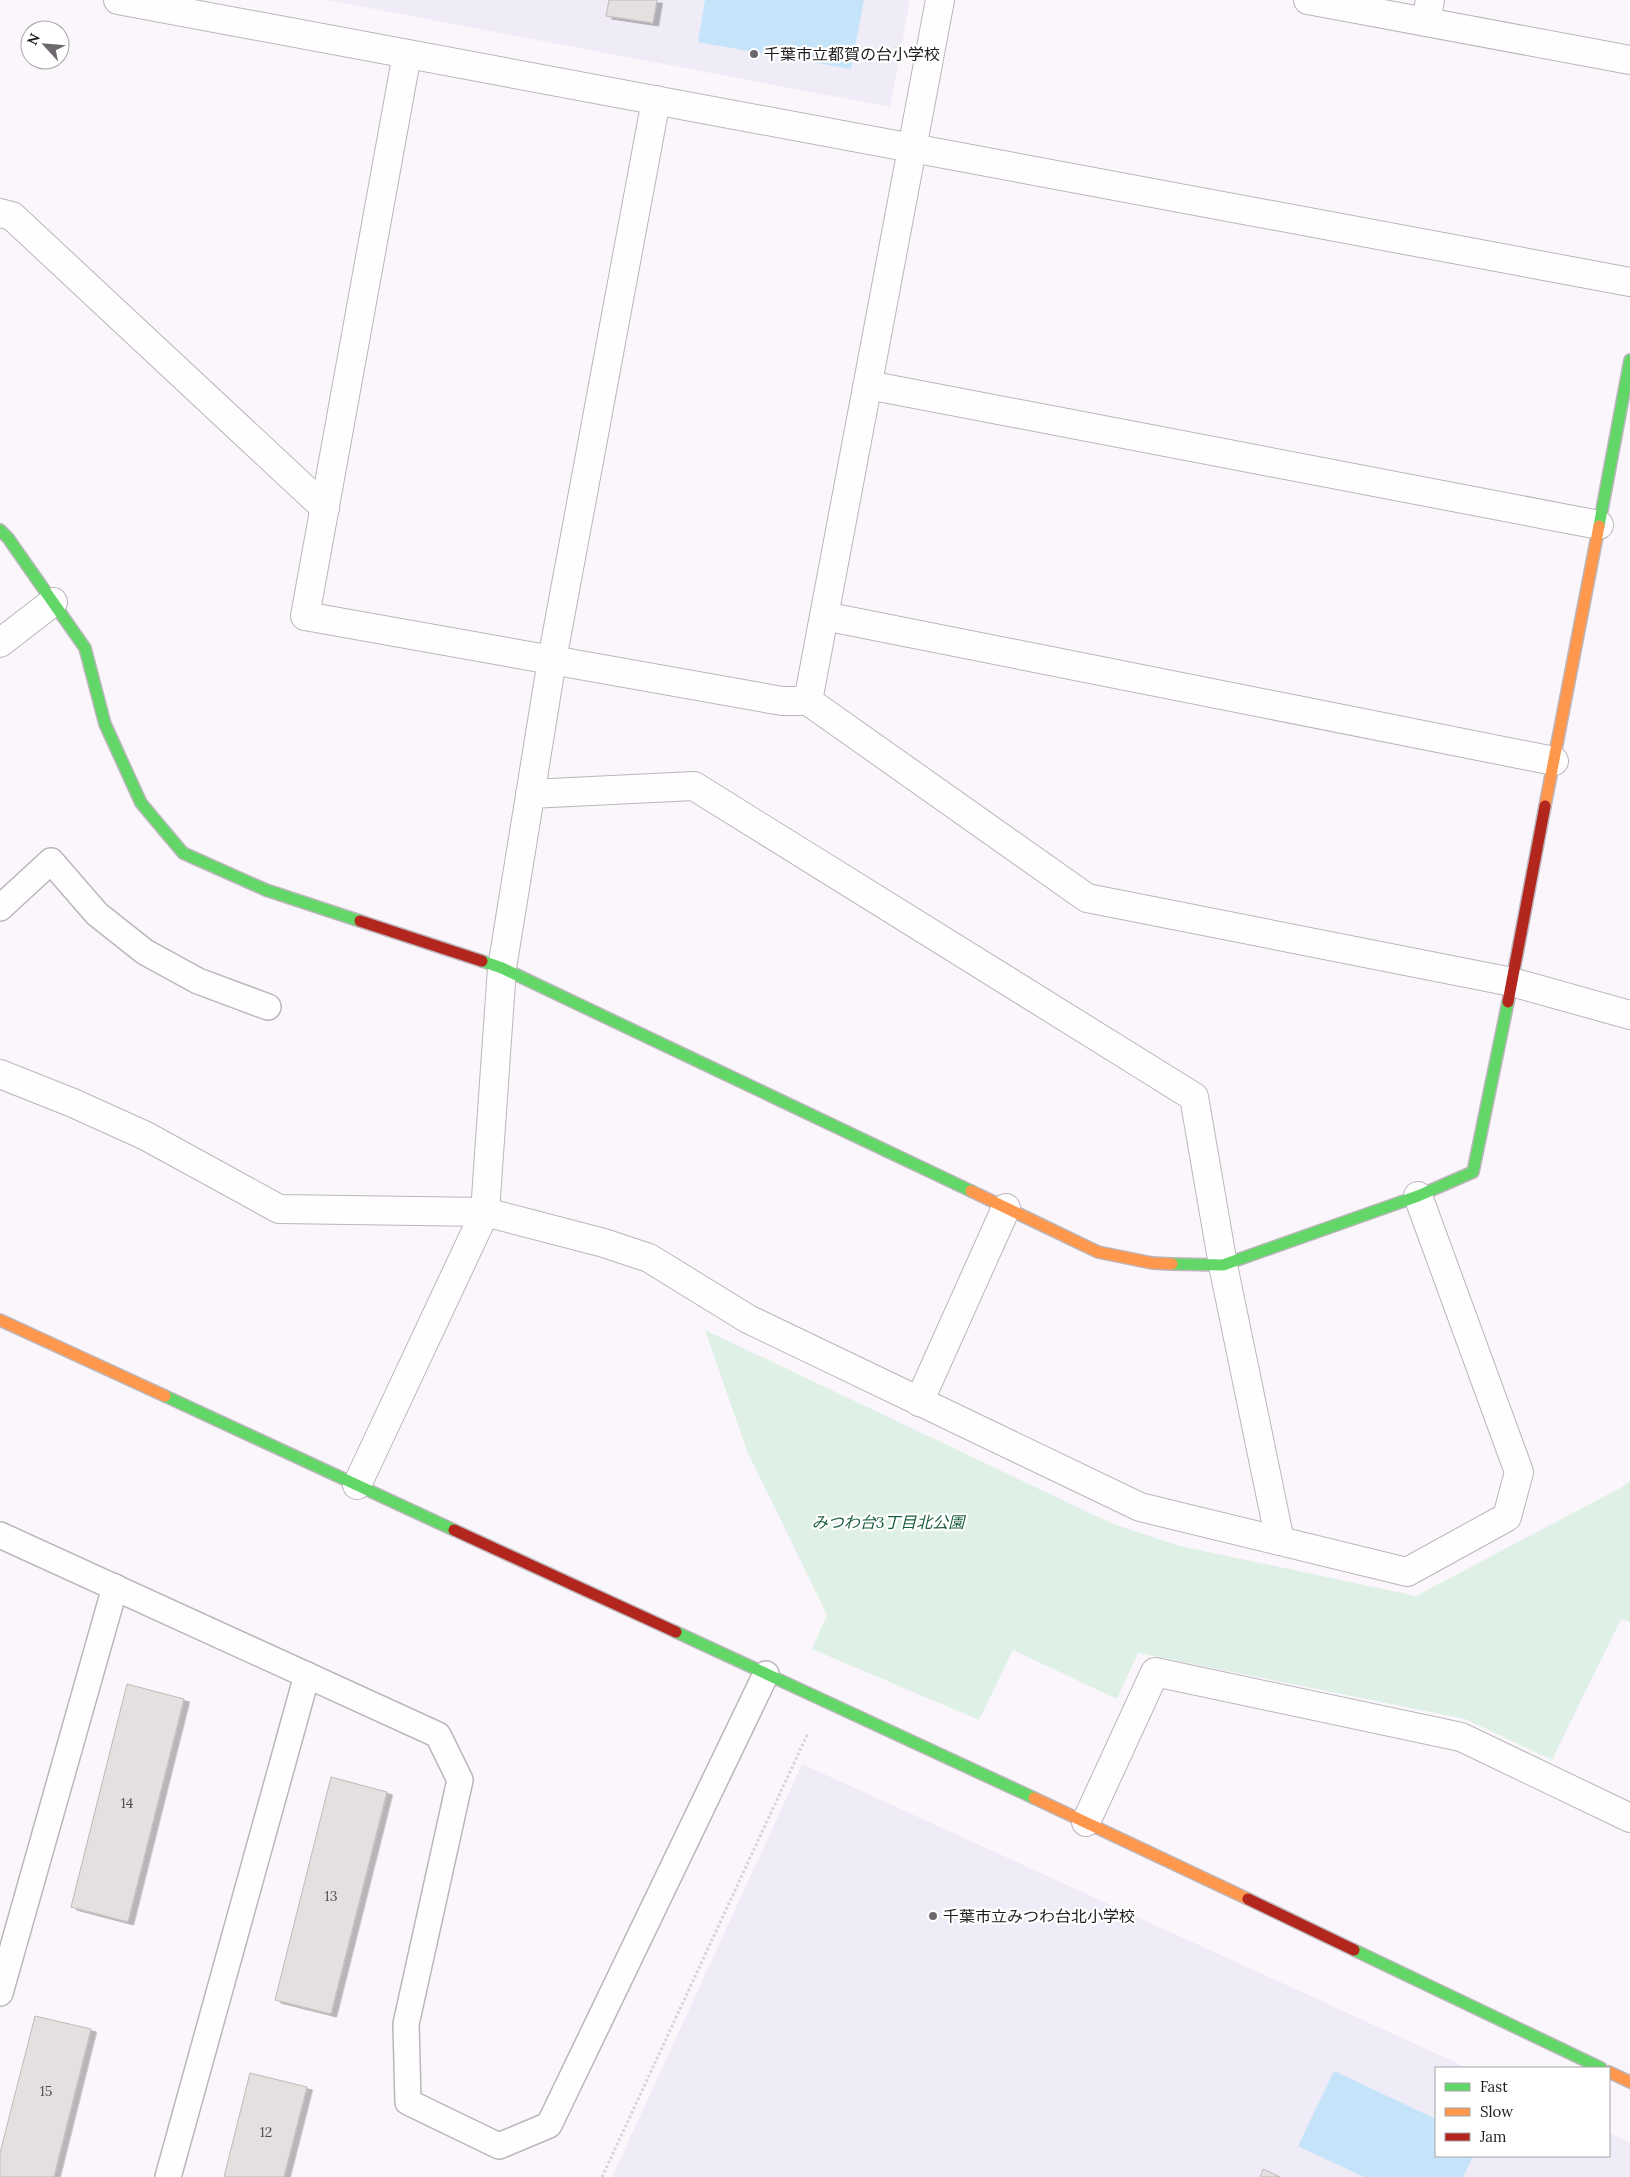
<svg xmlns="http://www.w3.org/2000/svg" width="1630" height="2177" font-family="Lora,'Noto Sans JP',serif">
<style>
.education{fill:#efecf8}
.green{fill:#dff0e7}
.water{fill:#c5e4f9}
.building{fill:#e6dfe0;stroke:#bfb9ba;filter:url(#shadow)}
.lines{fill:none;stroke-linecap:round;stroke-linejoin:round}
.lane-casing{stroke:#bbb6bb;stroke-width:28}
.street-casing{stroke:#bbb6bb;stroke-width:30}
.fast-casing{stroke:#bbb6bb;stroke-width:14}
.slow-casing{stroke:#bbb6bb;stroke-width:14}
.jam-casing{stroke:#bbb6bb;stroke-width:14}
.path{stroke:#d6d4d6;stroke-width:3;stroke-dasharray:2.5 2.5;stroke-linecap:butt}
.lane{stroke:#fefefe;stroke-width:25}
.street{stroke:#fefefe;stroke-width:28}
.fast{stroke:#63d668;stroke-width:11}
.slow{stroke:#ff974d;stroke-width:11}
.jam{stroke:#b3261e;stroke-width:11}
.poi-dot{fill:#6d686d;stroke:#fff;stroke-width:2}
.labels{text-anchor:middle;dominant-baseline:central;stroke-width:4.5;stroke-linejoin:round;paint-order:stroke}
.number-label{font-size:14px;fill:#524d50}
.poi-label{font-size:16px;fill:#211c20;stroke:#fff;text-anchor:start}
.park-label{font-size:16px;font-style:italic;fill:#1a5d3e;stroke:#fff}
</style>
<defs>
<filter id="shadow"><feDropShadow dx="5.5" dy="3" stdDeviation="0" flood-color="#0004"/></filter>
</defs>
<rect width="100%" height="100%" fill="#fbf6fb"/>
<g class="education">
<polygon points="327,0 910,0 890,107"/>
<polygon points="802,1764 1468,2068 1436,2068 1436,2156 1609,2156 1609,2133 1630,2143 1630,2177 612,2177"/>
</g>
<polygon class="green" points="705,1330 1113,1524 1180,1546 1416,1596 1622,1487 1630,1481 1630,1622 1621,1619 1552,1760 1465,1719 1138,1653 1117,1699 1013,1650 979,1720 812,1649 827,1615 747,1451"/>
<g class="water">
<polygon points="705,0 864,0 851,69 698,42"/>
<polygon points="1334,2071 1436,2119 1436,2156 1473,2156 1463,2177 1364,2177 1298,2146"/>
</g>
<g class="building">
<polygon points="609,0 657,0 653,23 606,16"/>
<polygon points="127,1684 184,1699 128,1922 71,1907"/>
<polygon points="331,1777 387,1792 331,2014 275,2000"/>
<polygon points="35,2016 91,2029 54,2177 0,2177 0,2153"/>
<polygon points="250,2073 307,2087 284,2177 224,2177"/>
<polygon points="1263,2169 1280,2177 1260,2177"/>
</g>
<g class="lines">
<defs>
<g id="lane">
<polyline points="0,908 51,861 97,914 145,952 198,981 268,1007"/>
<polyline points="0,1535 438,1735 460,1780 406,2024 408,2102 499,2146 549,2125 766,1674"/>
<polyline points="0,1993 115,1587"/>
<polyline points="168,2177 307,1675"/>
</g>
<g id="street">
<polyline points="118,0 1630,282"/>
<polyline points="1308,0 1630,60"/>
<polyline points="1426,22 1430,0"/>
<polyline points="407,54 305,616 782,701 808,701 1087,898 1512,982 1630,1015"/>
<polyline points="0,213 12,216 325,508"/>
<polyline points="868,385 1599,525"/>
<polyline points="824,616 1554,761"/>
<polyline points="0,643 53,602"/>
<polyline points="808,701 940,0"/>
<polyline points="530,794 694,786 1194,1097 1223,1265 1280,1541"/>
<polyline points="0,1074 73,1103 146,1136 279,1209 485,1212 604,1243 649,1258 748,1319 1140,1507 1407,1572 1507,1517 1519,1472 1418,1196"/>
<polyline points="919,1402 1006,1208"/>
<polyline points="357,1485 485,1212 502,968 552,660 656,100"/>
<polyline points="1086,1822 1155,1672 1461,1737 1630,1818"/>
</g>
<g id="fast">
<polyline points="1599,526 1630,360"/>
<polyline points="0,530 8,538 85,648 105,724 141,803 183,853 266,890 360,921"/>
<polyline points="482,961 502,968 971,1191"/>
<polyline points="1172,1264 1223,1265 1418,1196 1473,1172 1508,1002"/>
<polyline points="165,1396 454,1530"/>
<polyline points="676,1632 1034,1798"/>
<polyline points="1354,1950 1601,2068"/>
</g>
<g id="slow">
<polyline points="1545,806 1599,526"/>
<polyline points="971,1191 1098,1252 1152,1263 1172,1264"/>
<polyline points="0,1320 165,1396"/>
<polyline points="1034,1798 1248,1899"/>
<polyline points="1609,2072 1630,2082"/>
</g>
<g id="jam">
<polyline points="360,921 482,961"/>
<polyline points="1508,1002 1545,806"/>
<polyline points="454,1530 676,1632"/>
<polyline points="1248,1899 1354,1950"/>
</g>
</defs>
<use href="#lane" class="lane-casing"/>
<use href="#street" class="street-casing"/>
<use href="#fast" class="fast-casing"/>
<use href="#slow" class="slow-casing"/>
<use href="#jam" class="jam-casing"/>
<polyline class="path" points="602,2177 808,1733"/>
<use href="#lane" class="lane"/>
<use href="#street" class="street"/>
<use href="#fast" class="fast"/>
<use href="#slow" class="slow"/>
<use href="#jam" class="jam"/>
</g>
<g class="poi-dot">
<circle cx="754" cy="54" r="5"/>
<circle cx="933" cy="1916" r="5"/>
</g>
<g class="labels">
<g class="number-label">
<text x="127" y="1803">14</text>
<text x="331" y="1896">13</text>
<text x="46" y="2091">15</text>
<text x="266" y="2132">12</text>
</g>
<g class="poi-label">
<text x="764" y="54">千葉市立都賀の台小学校</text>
<text x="943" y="1916">千葉市立みつわ台北小学校</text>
</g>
<g class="park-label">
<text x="888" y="1522">みつわ台3丁目北公園</text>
</g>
</g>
<rect x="1435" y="2067" width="175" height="90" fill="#ffffff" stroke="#a6a4a6"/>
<rect x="1445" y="2083" width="25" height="8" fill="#63d668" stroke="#a6a4a6"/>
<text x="1480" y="2092" font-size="15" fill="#211c20">Fast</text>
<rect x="1445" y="2108" width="25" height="8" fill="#ff974d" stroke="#a6a4a6"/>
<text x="1480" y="2117" font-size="15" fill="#211c20">Slow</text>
<rect x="1445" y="2133" width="25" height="8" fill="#b3261e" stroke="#a6a4a6"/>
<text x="1480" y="2142" font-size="15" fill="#211c20">Jam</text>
<g transform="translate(45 45) rotate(296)"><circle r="24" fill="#ffffff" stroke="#a6a4a6"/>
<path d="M0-4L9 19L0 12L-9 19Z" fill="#6d686d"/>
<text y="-8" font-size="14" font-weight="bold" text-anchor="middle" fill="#211c20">N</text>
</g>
</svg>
